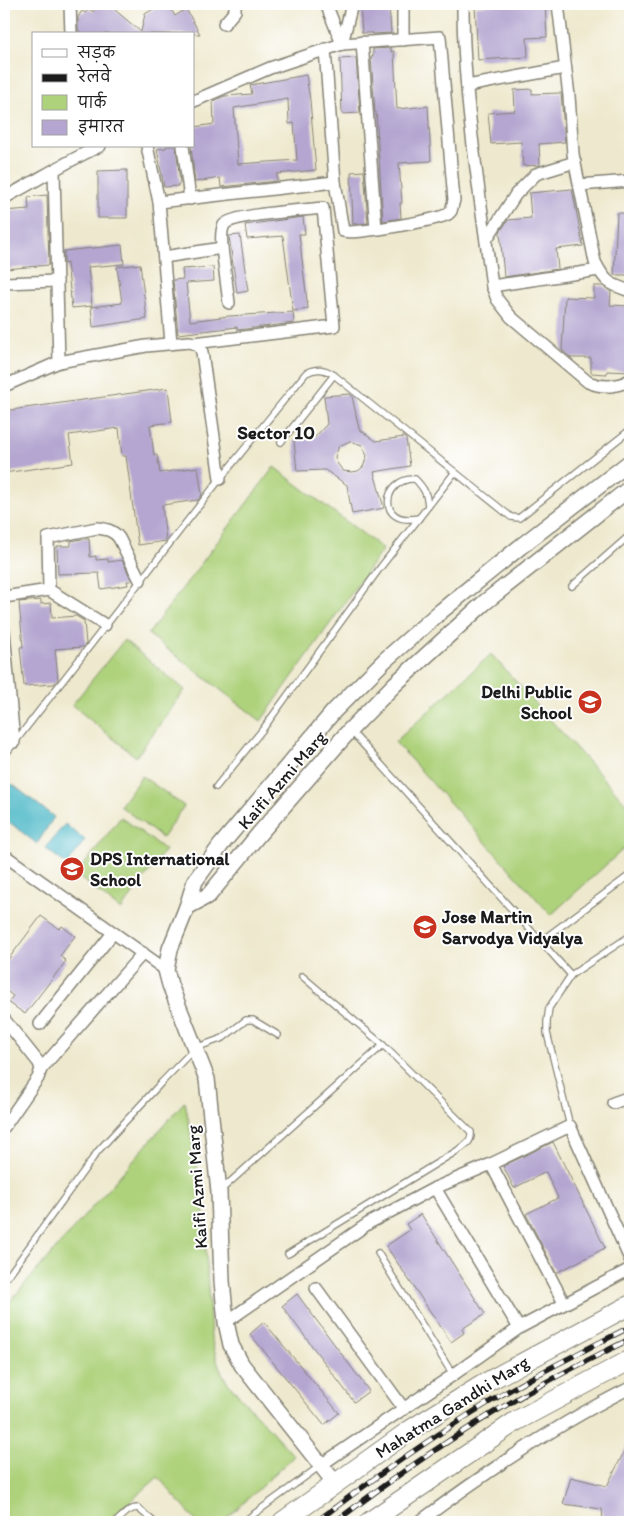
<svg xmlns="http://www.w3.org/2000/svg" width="634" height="1526" font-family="Itim,'Playpen Sans Deva',sans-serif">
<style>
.green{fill:#aed27b;stroke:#65774c}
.water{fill:#4bb8c7;stroke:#346a72}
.building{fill:#b4a6d0;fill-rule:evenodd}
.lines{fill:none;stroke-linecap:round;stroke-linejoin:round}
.service-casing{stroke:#858275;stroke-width:8}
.minor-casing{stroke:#858275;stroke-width:14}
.tertiary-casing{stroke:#858275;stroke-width:18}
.primary-casing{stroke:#858275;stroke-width:21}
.service{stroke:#fff;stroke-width:5.5}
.minor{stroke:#fff;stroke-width:11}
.tertiary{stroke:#fff;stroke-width:15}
.primary{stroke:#fff;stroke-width:19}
.rail-casing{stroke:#1c1c1c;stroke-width:5.5}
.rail{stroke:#fff;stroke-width:4;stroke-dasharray:11;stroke-linecap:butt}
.labels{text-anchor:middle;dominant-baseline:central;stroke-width:4;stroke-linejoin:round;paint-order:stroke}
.poi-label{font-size:18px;font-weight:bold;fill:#1c1c1c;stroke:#fff;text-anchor:start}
.street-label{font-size:18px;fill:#1c1c1c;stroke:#fff}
.neighbourhood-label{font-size:19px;font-weight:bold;fill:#1c1c1c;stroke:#fff}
</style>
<rect width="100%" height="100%" fill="#fff"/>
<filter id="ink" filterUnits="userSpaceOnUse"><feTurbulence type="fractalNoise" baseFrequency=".02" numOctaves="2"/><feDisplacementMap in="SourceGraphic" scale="10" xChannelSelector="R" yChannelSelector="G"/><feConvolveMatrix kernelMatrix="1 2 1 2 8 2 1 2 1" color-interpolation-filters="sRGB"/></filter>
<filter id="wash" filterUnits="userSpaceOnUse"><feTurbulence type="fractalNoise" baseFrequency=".0096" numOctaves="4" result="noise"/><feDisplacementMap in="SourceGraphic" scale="20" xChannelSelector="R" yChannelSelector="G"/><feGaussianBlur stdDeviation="1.12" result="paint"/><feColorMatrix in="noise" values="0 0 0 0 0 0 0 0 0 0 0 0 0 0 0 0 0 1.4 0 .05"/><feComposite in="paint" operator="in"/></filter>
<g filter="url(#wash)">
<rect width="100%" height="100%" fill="#eee9ce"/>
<g class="green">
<polygon points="274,467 383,549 261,721 148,634"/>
<polygon points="124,640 185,690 136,757 72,705"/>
<polygon points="491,654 630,808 630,843 551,915 395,742"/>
<polygon points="142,776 184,806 162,838 120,806"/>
<polygon points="121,817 165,850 121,910 76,875"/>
<polygon points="185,1101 203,1200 211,1337 219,1367 227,1382 294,1456 223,1522 197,1522 158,1477 107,1522 4,1522 4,1308"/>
</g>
<g class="water">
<polygon points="12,784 54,817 37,844 4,818 4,794"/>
<polygon points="65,824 85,840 67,865 45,848"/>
</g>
<g id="blocks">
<g class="building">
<polygon points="99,4 108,4 141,32 145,14 162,4 168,4 175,16 186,9 200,34 83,34 78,30 78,17 82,11 85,13 89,9 93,12"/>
<polygon points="360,4 389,4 391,33 372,34 372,33 362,33"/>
<polygon points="500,4 545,4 547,37 527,38 528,57 478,60 475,6"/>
<polygon points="391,48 391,52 394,51 397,109 428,106 431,161 399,163 402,203 400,203 401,218 383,221 376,112 375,112 371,57 373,57 373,49"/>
<polygon points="356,58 360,113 342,114 340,59"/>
<path d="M306 75 310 100 316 170 277 174V181L221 187 220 178 195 182 191 146H194V127L214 124 213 101 225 96 252 94 250 85ZM288 99 289 124 294 123 297 160 238 164 234 108Z"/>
<polygon points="532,89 532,94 561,93 565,142 539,144 540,165 523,166 521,142 491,144 488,113 515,111 514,90"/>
<polygon points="166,146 176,146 180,184 178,184 178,186 164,187 157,149 166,148"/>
<polygon points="127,170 127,218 98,218 98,171"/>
<polygon points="364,171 368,223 353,224 351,172"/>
<polygon points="572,189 583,246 556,249 558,269 504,277 500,232 508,220 531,218 529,193"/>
<polygon points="47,195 49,265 5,269 4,211 29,209 28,197"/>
<polygon points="617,213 630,213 630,275 614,275"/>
<polygon points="303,217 305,234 299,234 308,309 293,311 283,236 247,239 245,225"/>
<polygon points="240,235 248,291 237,293 229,236"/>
<polygon points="122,245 124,264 88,267 92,306 72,308 67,263 64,264 64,251"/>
<polygon points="140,264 147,319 93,327 91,307 122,303 117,267"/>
<polygon points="213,267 214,281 186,283 190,321 229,316 293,312 294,323 237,330 237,327 178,334 173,280 183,279 182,269"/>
<polygon points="594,286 603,286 611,292 610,305 630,306 630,372 607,371 607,374 591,373 591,358 571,358 562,350 565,297 594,298"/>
<polygon points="168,388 172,422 150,425 154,455 157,455 160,473 198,467 202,495 198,500 162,505 166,541 138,545 126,456 122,456 119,428 69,435 73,463 4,473 4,411"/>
<path d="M350 394 352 396 359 429 376 441 404 437 406 439 410 466 374 472 384 508 352 514 347 485 325 470 297 471 294 441 315 437 327 424 324 396ZM350 441 362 445 367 456 363 467 358 471 352 472 343 471 337 463 335 457 339 446Z"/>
<polygon points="82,539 89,539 90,557 96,556 96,560 108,559 108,562 122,560 130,577 131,581 127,581 128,585 101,589 99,573 58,574 57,546 71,546 71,541"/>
<polygon points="41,600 41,604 51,603 52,618 76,616 84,621 86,644 83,647 55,649 58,679 54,684 24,686 20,647 23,647 19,602"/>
<polygon points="41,916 59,929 62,926 75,936 60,956 66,961 25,1014 8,1002 13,996 4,989 4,965"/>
<polygon points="553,1142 605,1248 556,1273 526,1214 558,1198 546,1172 514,1188 503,1166"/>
<polygon points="421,1214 485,1314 462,1329 464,1333 451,1342 386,1246 410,1230 406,1224"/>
<polygon points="297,1294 369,1391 354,1402 282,1306"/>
<polygon points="264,1322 339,1413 324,1425 250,1334"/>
<polygon points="630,1440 630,1497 628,1501 629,1522 603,1522 602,1509 563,1504 571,1477 607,1486"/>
</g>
</g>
</g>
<g filter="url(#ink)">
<use href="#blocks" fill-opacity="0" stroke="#858275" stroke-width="1"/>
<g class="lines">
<defs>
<g id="service">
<polyline points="281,442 334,375"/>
<path d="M419 518C375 527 383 477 415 479 424 488 427 494 428 506"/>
<polyline points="572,586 630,535"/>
<polyline points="350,730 571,975"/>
<path d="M4 756 220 479 306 373C317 367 325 369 334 375L511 517 519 518 630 430"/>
<polyline points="216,787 263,729 380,568 455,472"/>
<polyline points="541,941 630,875"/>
<polyline points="570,1126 547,1033 547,1022 549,1008 571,975 630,936"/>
<polyline points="220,1191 383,1045"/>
<polyline points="378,1253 453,1375"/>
<path d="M288 1254 460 1149C467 1144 472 1141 471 1132L383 1045 302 976"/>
<polyline points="8,1276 98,1151 161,1083 195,1048 223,1038 246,1020 253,1020 278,1035"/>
<path d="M116 1522C123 1516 128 1508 138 1508L154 1522"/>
<polyline points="243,1522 320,1466"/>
</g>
<g id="minor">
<polyline points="70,4 71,34"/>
<polyline points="326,4 342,44"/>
<polyline points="403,4 403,40"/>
<path d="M463 4C463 98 480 193 492 286L497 299 511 317 588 382C602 388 617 387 630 380"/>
<path d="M558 4 569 96 573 154 595 262C605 282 609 284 630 291"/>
<polyline points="224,24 235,11 235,4"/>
<polyline points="362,42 376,229"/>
<polyline points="342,44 352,4"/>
<polyline points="467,86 565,68"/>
<path d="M194 101 270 68 342 44 440 37 454 200 451 211 448 214C438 220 353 235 343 231L335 182 325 49"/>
<polyline points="147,146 159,202 171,343"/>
<polyline points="183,146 190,199"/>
<polyline points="54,171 59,362"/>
<polyline points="579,185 630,181"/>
<path d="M4 198C36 181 67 161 100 146"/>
<polyline points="159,202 335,182"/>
<polyline points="486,240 516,194 536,174 575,162"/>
<polyline points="164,257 222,248 229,303"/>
<polyline points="4,283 57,281"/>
<polyline points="492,286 599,270"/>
<path d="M194 343 334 326 323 208C307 210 232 214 224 225 220 232 222 241 222 248"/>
<path d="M4 386 59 362 146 346 189 342C196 343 199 345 202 352L220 479"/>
<path d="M49 590 48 538 97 528C106 529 113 530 119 538L140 580"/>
<polyline points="4,597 49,590 105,625"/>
<polyline points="4,632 14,742"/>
<polyline points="4,855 166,970"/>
<polyline points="4,1019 39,1063 41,1069 38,1078 4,1127"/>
<polyline points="40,1024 113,933"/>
<polyline points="41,1069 143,953"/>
<polyline points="613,1103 630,1097"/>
<polyline points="491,1164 564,1303"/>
<polyline points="435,1188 519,1328"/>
<polyline points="316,1288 404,1409"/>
<polyline points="226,1322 369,1223 435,1188 491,1164 570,1126 630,1259"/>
<polyline points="321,1465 453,1375 519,1328 630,1269"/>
<path d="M419 1522C486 1472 555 1425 630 1388"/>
</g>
<g id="tertiary">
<polyline points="187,907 209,895 259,834 350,730 395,684 484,603 630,488"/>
<polyline points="335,1483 242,1365 231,1345 226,1322 222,1281 219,1192 207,1079 170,985 166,970 170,949 187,907 195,881 221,845 334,711 385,660 440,612 520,547 630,462"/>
</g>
<g id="primary">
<polyline points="282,1522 410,1430 487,1382 630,1305"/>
<polyline points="369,1522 516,1421 630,1360"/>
</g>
</defs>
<use href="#service" class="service-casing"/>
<use href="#minor" class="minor-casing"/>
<use href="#tertiary" class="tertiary-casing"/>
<use href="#primary" class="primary-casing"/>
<use href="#service" class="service"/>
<use href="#minor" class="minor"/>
<use href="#tertiary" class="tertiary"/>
<use href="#primary" class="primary"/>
<defs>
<g id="rail">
<path d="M316 1522C363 1486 412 1451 462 1419 516 1384 573 1356 630 1327"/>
<path d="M335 1522C403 1470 476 1420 552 1379 578 1365 604 1352 630 1339"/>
</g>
</defs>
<use href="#rail" class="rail-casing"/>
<use href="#rail" class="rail"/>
</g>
</g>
<defs>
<symbol id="school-disc" viewBox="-11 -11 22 22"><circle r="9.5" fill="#c8321e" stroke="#fff"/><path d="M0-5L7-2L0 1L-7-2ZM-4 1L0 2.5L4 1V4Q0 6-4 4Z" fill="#fff"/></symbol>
</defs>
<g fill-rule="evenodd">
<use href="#school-disc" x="576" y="688" width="28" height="28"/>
<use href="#school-disc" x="58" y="855" width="28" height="28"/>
<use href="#school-disc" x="411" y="913" width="28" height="28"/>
</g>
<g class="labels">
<g class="poi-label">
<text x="572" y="692" text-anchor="end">Delhi Public<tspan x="572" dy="21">School</tspan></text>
<text x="90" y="859">DPS International<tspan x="90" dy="21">School</tspan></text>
<text x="442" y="917">Jose Martin<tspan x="442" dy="21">Sarvodya Vidyalya</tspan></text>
</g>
<g class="street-label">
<text transform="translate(282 780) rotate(-49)">Kaifi Azmi Marg</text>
<text transform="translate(197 1187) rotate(-94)">Kaifi Azmi Marg</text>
<text transform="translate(452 1407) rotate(-32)">Mahatma Gandhi Marg</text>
</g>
<g class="neighbourhood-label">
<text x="276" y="432">Sector 10</text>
</g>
</g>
<rect width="634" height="1526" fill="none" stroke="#fff" stroke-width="20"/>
<rect x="32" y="32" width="162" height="115" fill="#ffffff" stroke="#a4a4a4"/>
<rect x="42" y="49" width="25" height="8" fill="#ffffff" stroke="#a4a4a4"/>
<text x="78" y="58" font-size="15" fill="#1c1c1c">सड़क</text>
<rect x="42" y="74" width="25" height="8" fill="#1c1c1c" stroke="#a4a4a4"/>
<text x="78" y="82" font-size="15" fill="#1c1c1c">रेलवे</text>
<rect x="42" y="95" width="25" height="15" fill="#aed27b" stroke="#a4a4a4"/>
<text x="78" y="108" font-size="15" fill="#1c1c1c">पार्क</text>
<rect x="42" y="120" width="25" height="15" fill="#b4a6d0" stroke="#a4a4a4"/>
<text x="78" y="132" font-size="15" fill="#1c1c1c">इमारत</text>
</svg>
